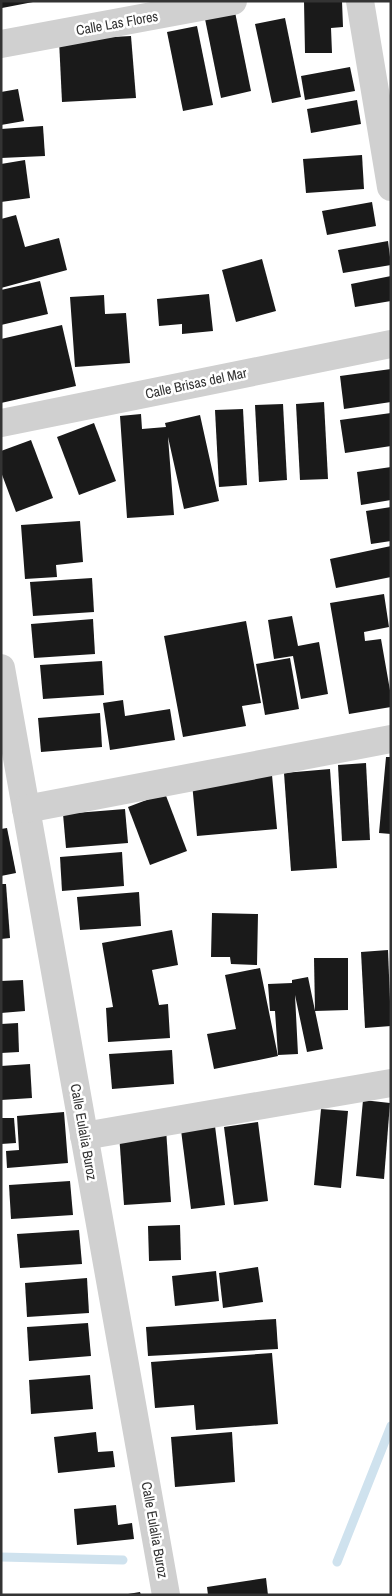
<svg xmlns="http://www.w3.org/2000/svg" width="392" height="1596" font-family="'Archivo Narrow',sans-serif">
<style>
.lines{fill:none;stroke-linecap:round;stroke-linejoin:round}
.stream{stroke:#cfe2ee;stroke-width:9}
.building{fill:#1a1a1a}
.minor{stroke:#d0d0d0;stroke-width:28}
.labels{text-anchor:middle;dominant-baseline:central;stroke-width:5;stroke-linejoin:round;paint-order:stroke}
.street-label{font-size:14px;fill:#333;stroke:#fff}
</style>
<rect width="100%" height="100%" fill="#fff"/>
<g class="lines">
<g class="stream">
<polyline points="1,1557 123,1560"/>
<polyline points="337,1562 391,1426"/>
</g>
</g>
<g class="building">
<polygon points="1,1 33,1 33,2 2,8"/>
<polygon points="304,1 342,1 343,27 331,28 332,53 305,53"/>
<polygon points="235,12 251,91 221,98 205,19"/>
<polygon points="285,18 301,97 272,103 255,24"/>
<polygon points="197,26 213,105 183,111 167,32"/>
<polygon points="131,36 136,98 62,102 59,40"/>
<polygon points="350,67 355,91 305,100 301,76"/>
<polygon points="18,89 24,121 1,125 1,92"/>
<polygon points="357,100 361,124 311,133 307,109"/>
<polygon points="43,126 45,156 1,158 1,129"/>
<polygon points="362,155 364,189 306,193 303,159"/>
<polygon points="25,160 30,198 1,202 1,164"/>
<polygon points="372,202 376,226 327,235 322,211"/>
<polygon points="16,215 25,247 59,238 67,270 1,288 1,219"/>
<polygon points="388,241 391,265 343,273 338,250"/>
<polygon points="262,259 276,311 236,322 222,270"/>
<polygon points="391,276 391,301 355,307 351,284"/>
<polygon points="40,281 48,314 1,325 1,290"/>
<polygon points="209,294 213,331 182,334 182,324 159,326 157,299"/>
<polygon points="104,295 105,314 126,313 130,363 75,367 70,297"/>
<polygon points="62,325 76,386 1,403 1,339"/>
<polygon points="391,369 391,402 344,409 340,376"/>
<polygon points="324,402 328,479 300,480 296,404"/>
<polygon points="283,404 287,480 259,482 255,405"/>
<polygon points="243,409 247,485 219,487 215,410"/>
<polygon points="391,413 391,446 345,453 340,420"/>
<polygon points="141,414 142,429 166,427 165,423 200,415 219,501 184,509 168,437 174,515 127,518 120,416"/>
<polygon points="94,423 116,481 79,495 57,437"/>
<polygon points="31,440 53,498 16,512 1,472 1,451"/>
<polygon points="391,467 391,500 361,505 357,472"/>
<polygon points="391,507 391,541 371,544 366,511"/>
<polygon points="80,521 83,562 56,565 57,577 25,579 21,525"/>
<polygon points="391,546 391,577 336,588 330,559"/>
<polygon points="92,578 94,612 33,616 30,582"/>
<polygon points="384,594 389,627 364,632 365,641 381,639 391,696 391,707 349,714 330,603"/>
<polygon points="292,616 298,646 319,642 328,694 301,699 293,656 274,659 268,620"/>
<polygon points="93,619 95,654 34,658 31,624"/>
<polygon points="246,621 261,703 242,706 246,726 183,737 164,636"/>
<polygon points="290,658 299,709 265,715 256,664"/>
<polygon points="102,661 104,695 43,699 40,665"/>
<polygon points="123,700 125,716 170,709 175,740 110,750 103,703"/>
<polygon points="100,713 102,747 41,752 38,718"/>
<polygon points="386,757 391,757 391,834 379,833"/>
<polygon points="366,763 370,840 342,841 338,765"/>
<polygon points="330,769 337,868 291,871 284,773"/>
<polygon points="272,775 277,829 197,836 192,783"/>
<polygon points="165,793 187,851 150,865 128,807"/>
<polygon points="125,809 128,843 66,848 63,814"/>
<polygon points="7,828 16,873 1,876 1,829"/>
<polygon points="122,852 124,886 62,891 60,857"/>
<polygon points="1,884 6,884 10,938 1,939"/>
<polygon points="139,892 141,926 80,930 77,897"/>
<polygon points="212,913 258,914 257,965 231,964 230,957 211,957"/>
<polygon points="172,930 178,965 152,970 159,1005 168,1004 170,1038 108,1042 106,1008 113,1007 102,943"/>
<polygon points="388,950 391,1026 365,1028 361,952"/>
<polygon points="314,958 348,958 348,1010 315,1011"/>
<polygon points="260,968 278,1056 214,1069 207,1034 236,1029 225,975"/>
<polygon points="308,977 323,1049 307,1052 295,995 298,1054 278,1055 275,1011 270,1011 268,984 292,983 292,980"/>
<polygon points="23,980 25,1011 1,1013 1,981"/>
<polygon points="18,1023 19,1052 1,1053 1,1024"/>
<polygon points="172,1050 174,1084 112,1089 109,1054"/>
<polygon points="30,1064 32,1098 1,1100 1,1066"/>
<polygon points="363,1100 390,1103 384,1179 356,1176"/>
<polygon points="321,1109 348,1111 341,1188 314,1185"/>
<polygon points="64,1112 68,1163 7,1168 6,1151 19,1150 17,1116"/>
<polygon points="1,1118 14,1118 16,1143 1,1144"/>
<polygon points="258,1122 268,1201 234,1205 224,1127"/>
<polygon points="215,1126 225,1205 191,1209 181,1130"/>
<polygon points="166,1129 171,1202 124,1205 119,1133"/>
<polygon points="70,1181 73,1215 11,1219 9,1185"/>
<polygon points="180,1225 181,1260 149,1261 148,1226"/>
<polygon points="79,1230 82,1264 20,1268 17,1234"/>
<polygon points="258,1267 263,1302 223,1308 219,1273"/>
<polygon points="216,1271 219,1301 175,1306 172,1276"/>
<polygon points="87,1278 89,1313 27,1317 25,1283"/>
<polygon points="276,1319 278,1349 148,1356 146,1327"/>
<polygon points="88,1323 91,1356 29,1361 27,1327"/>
<polygon points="272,1353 278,1424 196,1430 194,1405 155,1408 151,1362"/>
<polygon points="90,1375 93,1409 31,1414 29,1380"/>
<polygon points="96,1432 98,1452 113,1451 115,1467 58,1473 54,1437"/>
<polygon points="232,1432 235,1482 175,1487 171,1437"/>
<polygon points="116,1505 118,1525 132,1523 134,1539 77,1545 74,1509"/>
<polygon points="266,1578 268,1595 208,1595 207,1587"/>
<polygon points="140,1592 141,1595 128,1595 128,1594"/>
</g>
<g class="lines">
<g class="minor">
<polyline points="360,1 391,187"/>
<polyline points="1,44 233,1"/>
<polyline points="1,423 391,344"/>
<polyline points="1,668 166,1595"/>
<polyline points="26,809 391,739"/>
<polyline points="84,1136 391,1083"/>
</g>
</g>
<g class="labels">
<g class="street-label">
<text transform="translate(117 23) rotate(-10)">Calle Las Flores</text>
<text transform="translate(196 383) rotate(-12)">Calle Brisas del Mar</text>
<text transform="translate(84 1132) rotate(80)">Calle Eulalia Buroz</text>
<text transform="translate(155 1530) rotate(80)">Calle Eulalia Buroz</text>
</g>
</g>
<rect width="392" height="1596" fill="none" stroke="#333333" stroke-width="5"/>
</svg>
